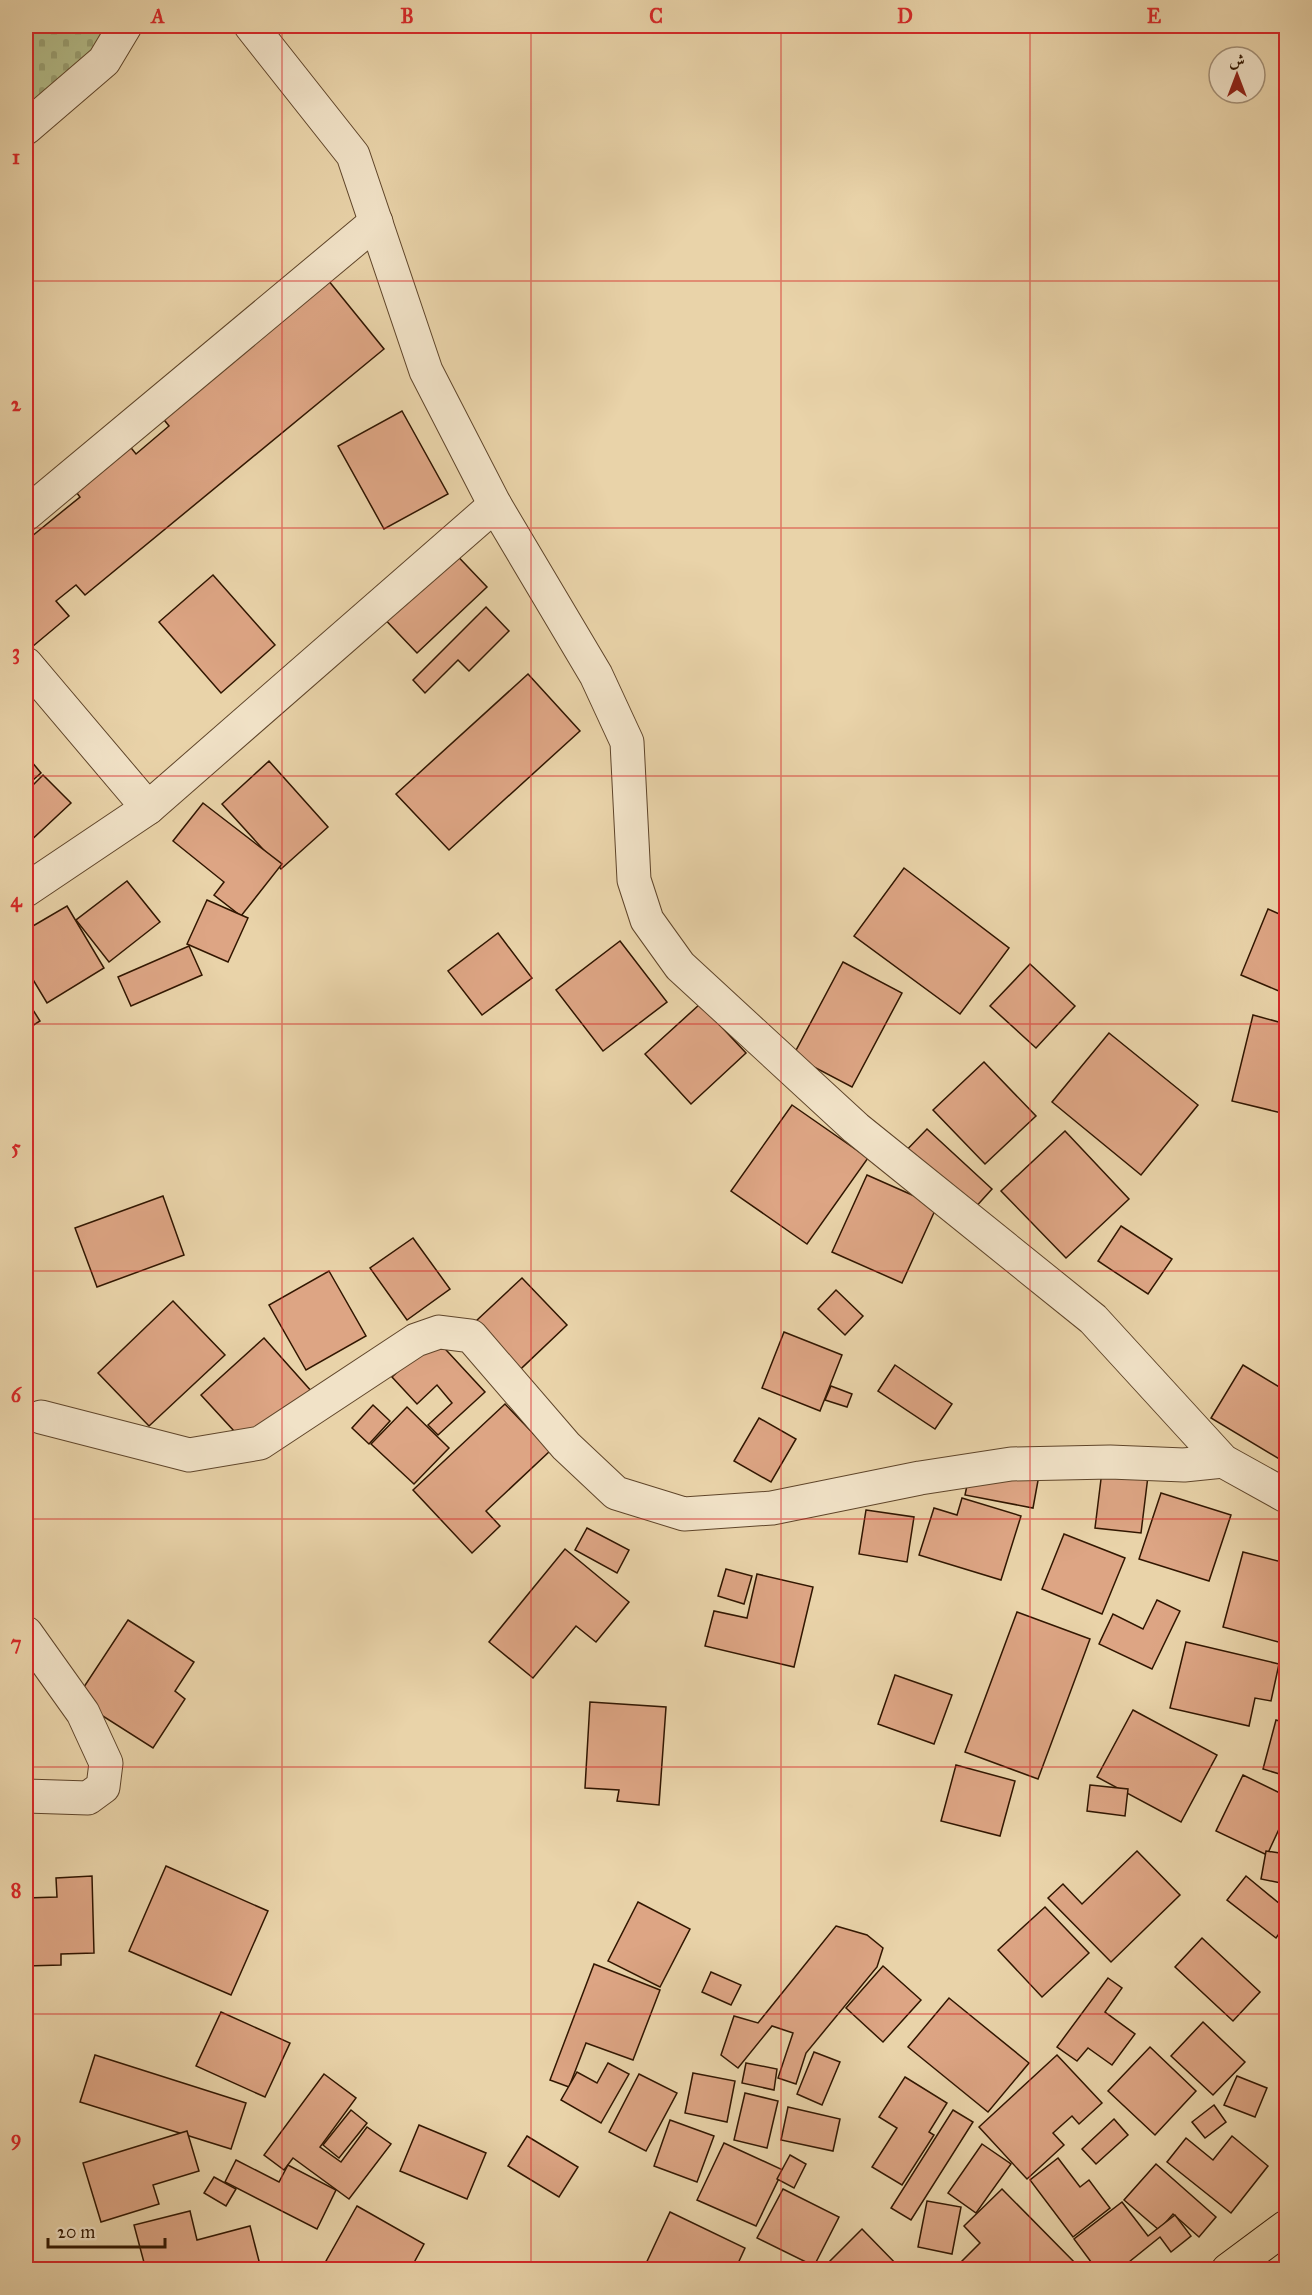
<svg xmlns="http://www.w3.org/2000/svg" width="1312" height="2295" font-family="'IM FELL Great Primer',Amiri,serif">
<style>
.cemetery{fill:url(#cemetery-stones);stroke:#726a45;stroke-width:1.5}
.building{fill:#dda584;stroke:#311600;stroke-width:1.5}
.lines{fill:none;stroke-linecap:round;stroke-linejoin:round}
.street-casing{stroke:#5f452a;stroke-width:35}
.primary-casing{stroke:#311600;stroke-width:35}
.street{stroke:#f1e2c7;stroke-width:33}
.primary{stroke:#e9d3a9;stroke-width:33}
.grid{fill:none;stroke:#d62828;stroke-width:1.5;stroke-opacity:0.55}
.neatline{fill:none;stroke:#d62828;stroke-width:2}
.grid-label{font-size:20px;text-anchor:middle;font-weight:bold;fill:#d62828}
</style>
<defs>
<pattern id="cemetery-stones" width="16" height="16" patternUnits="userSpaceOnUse" patternTransform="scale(1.5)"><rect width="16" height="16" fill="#b4bd8a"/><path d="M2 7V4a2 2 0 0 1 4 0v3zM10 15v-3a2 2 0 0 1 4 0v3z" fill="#9ba275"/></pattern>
</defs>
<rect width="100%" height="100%" fill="#e9d3a9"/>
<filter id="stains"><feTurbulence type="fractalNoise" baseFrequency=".00333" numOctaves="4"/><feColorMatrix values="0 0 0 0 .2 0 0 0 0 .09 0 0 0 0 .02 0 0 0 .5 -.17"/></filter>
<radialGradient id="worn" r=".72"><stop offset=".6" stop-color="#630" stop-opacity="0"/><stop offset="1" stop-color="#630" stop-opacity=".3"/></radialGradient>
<polygon class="cemetery" points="26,26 125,26 26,128"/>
<g class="building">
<polygon points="328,280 384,349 85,595 76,585 56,601 69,616 26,652 26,541 80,497 74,489 128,444 136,454 169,426 161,416"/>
<polygon points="402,411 448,494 384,529 338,446"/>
<polygon points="447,545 487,587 417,653 377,611"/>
<polygon points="213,575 275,645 221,693 159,622"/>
<polygon points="486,607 509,631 469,671 458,660 425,693 413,680"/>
<polygon points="528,674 580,731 449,850 396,794"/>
<polygon points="26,755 41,773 26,786"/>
<polygon points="269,761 328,827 281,869 222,804"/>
<polygon points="43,775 71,803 26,845 26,792"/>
<polygon points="203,803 282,864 241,916 214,895 224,882 173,841"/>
<polygon points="904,868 1009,948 960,1014 854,936"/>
<polygon points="127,881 160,922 109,962 76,920"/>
<polygon points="207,900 248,918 228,962 187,944"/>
<polygon points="67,906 104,968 47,1003 26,968 26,930"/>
<polygon points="1268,909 1286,917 1286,994 1241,975"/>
<polygon points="498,933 532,978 482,1015 448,971"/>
<polygon points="620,941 667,1002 603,1051 556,990"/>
<polygon points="189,946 202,975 131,1006 118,977"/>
<polygon points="843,962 902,993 852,1087 793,1056"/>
<polygon points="1030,964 1075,1006 1036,1048 990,1006"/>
<polygon points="26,999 40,1021 26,1030"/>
<polygon points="700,1004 746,1053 691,1104 645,1054"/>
<polygon points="1253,1015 1286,1024 1286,1114 1232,1101"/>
<polygon points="1109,1033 1198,1105 1141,1175 1052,1102"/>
<polygon points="984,1062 1036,1116 985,1164 933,1110"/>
<polygon points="792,1105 868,1158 807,1244 731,1191"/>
<polygon points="927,1129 992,1189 963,1221 897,1160"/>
<polygon points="1065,1131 1129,1199 1066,1258 1001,1191"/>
<polygon points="867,1175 937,1206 902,1283 832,1252"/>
<polygon points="163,1196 184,1255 97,1287 75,1228"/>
<polygon points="1121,1226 1172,1259 1148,1294 1098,1261"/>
<polygon points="413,1238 450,1289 407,1320 370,1268"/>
<polygon points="329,1271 366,1336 306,1370 269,1305"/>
<polygon points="522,1278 567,1325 506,1383 461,1335"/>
<polygon points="836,1290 863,1316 845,1335 818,1309"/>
<polygon points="173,1301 225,1355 149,1426 98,1373"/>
<polygon points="784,1332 842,1355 820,1411 762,1388"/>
<polygon points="264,1338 321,1402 258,1457 201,1395"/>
<polygon points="435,1338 485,1392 438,1435 428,1425 452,1403 437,1385 417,1404 392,1377"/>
<polygon points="895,1365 952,1404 935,1429 878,1391"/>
<polygon points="1243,1365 1286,1391 1286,1463 1211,1418"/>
<polygon points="831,1386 852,1394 847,1407 825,1400"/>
<polygon points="505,1404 550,1451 486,1511 500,1526 472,1553 413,1490"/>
<polygon points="373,1405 390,1421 369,1444 352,1428"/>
<polygon points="407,1407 449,1448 414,1484 371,1444"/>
<polygon points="759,1418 796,1439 771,1482 734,1461"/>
<polygon points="972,1462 1039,1475 1033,1508 965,1495"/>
<polygon points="1102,1471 1148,1476 1141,1533 1095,1528"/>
<polygon points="1161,1493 1231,1515 1209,1581 1139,1559"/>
<polygon points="962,1498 1021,1516 1001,1580 919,1555 934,1508 957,1515"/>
<polygon points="866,1510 914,1517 907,1562 859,1554"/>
<polygon points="587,1528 629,1550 617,1573 575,1550"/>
<polygon points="1064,1534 1125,1558 1102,1614 1042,1589"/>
<polygon points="565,1549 629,1602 596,1642 576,1626 533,1678 489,1642"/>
<polygon points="1243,1552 1286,1563 1286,1644 1223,1627"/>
<polygon points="726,1569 752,1576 744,1604 718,1596"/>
<polygon points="757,1574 813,1587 794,1667 705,1646 714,1611 747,1618"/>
<polygon points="1157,1600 1180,1611 1152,1669 1099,1644 1113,1614 1143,1629"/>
<polygon points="1017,1612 1090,1639 1038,1779 965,1752"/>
<polygon points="128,1620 194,1662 175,1691 185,1699 153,1748 76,1699"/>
<polygon points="1186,1642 1279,1664 1271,1701 1255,1698 1249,1726 1170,1708"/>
<polygon points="895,1675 952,1695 934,1744 878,1724"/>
<polygon points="590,1702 666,1707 659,1805 617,1801 619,1790 585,1788"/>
<polygon points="1133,1710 1217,1755 1181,1822 1097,1777"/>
<polygon points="1276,1720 1286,1723 1286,1776 1263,1769"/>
<polygon points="956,1765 1015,1781 1000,1836 941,1821"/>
<polygon points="1243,1775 1286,1796 1286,1814 1267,1855 1216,1831"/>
<polygon points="1090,1785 1128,1789 1125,1816 1087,1811"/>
<polygon points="1137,1851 1180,1895 1111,1962 1048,1898 1063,1884 1082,1904"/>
<polygon points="1266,1851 1286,1854 1286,1884 1261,1879"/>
<polygon points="166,1866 268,1911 231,1995 129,1951"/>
<polygon points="92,1876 94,1953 61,1954 61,1965 26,1966 26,1898 57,1897 56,1878"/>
<polygon points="1246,1876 1286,1909 1286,1924 1276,1938 1227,1900"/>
<polygon points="638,1902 690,1929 660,1987 608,1961"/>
<polygon points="1045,1907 1089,1953 1042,1997 998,1950"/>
<polygon points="836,1926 867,1935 883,1948 877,1967 806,2053 796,2084 778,2078 793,2033 772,2026 738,2068 721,2055 734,2016 758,2023"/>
<polygon points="1202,1938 1260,1992 1233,2021 1175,1967"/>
<polygon points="594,1964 660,1990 633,2060 586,2043 569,2087 550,2080"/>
<polygon points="883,1966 921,2000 883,2042 846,2008"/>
<polygon points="711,1972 741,1985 731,2005 702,1992"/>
<polygon points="1108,1978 1122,1988 1105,2012 1135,2034 1112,2065 1088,2048 1077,2061 1057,2047"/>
<polygon points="949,1998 1029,2063 988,2112 908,2047"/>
<polygon points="221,2012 290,2043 265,2097 196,2066"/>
<polygon points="1203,2022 1245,2062 1213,2095 1171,2056"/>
<polygon points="1150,2047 1196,2091 1155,2135 1108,2091"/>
<polygon points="814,2052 840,2062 822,2105 797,2094"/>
<polygon points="95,2055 246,2103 231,2149 80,2102"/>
<polygon points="1057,2055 1102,2103 1079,2124 1072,2116 1053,2133 1064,2145 1027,2179 979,2127"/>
<polygon points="608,2063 629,2074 601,2123 561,2100 577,2072 597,2083"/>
<polygon points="746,2063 777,2069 774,2090 742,2083"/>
<polygon points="693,2073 735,2081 727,2122 685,2113"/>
<polygon points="324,2074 356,2098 320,2147 341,2162 367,2127 391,2144 349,2199 293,2158 284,2170 264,2155"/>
<polygon points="639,2074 677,2093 646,2151 609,2132"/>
<polygon points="1237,2076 1267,2088 1255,2117 1224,2105"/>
<polygon points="905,2077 947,2103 929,2132 934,2135 902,2185 872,2167 897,2128 879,2117"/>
<polygon points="745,2093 778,2101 767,2148 734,2140"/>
<polygon points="1214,2105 1226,2122 1205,2138 1192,2122"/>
<polygon points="788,2107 840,2119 833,2151 781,2140"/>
<polygon points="351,2110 367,2123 339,2158 323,2145"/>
<polygon points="953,2110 973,2122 911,2220 891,2208"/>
<polygon points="1114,2119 1128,2135 1096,2164 1082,2149"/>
<polygon points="670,2120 714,2136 697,2182 654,2166"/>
<polygon points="419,2125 486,2153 467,2199 400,2171"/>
<polygon points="187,2131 199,2171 153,2185 159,2204 101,2222 83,2163"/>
<polygon points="527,2136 578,2167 559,2197 508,2166"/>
<polygon points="1232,2136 1268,2166 1231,2213 1167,2162 1186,2138 1213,2160"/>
<polygon points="724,2143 783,2170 756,2226 697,2200"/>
<polygon points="982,2144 1011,2164 976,2213 948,2193"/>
<polygon points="790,2155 806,2164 794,2188 777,2179"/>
<polygon points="1058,2158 1080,2187 1089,2180 1110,2208 1073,2237 1030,2180"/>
<polygon points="236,2160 279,2182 288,2165 336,2190 317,2229 225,2182"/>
<polygon points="1156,2164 1216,2217 1199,2237 1173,2214 1159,2230 1124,2200"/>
<polygon points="214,2177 236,2189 226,2206 204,2193"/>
<polygon points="783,2189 839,2217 814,2266 757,2238"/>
<polygon points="1002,2189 1082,2270 953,2270 980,2243 964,2226"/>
<polygon points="927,2201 961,2207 952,2254 918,2247"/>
<polygon points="1122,2202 1148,2236 1175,2215 1191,2236 1171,2252 1160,2237 1119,2270 1097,2270 1074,2239"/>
<polygon points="357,2206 424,2244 410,2270 340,2270 326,2261"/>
<polygon points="190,2211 197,2240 250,2226 260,2265 243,2270 146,2270 134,2225"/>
<polygon points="670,2212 745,2248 735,2270 643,2270"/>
<polygon points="862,2229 902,2270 821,2270"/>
</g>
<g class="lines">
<defs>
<g id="street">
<polyline points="251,26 353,155 426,371 495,505 596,675 627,742 634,880 647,920 680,966 856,1128 1093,1319 1223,1461 1286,1496"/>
<polyline points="26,128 104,61 125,26"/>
<polyline points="26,514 376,222"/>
<polyline points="26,664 148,808"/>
<polyline points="26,890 148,808 495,505"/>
<polyline points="41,1417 189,1455 260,1443 416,1340 439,1332 471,1336 566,1446 616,1493 684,1514 772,1508 920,1478 1011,1464 1110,1462 1184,1465 1223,1461"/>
<polyline points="26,1633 83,1713 106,1763 103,1787 88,1798 26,1796"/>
</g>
<polyline id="primary" points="1228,2270 1286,2227"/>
</defs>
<use href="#street" class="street-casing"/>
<use href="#primary" class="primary-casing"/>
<use href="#street" class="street"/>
<use href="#primary" class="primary"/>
</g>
<path class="grid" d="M282 26V2270M531 26V2270M781 26V2270M1030 26V2270M26 281H1286M26 528H1286M26 776H1286M26 1024H1286M26 1271H1286M26 1519H1286M26 1767H1286M26 2014H1286"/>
<rect width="1312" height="2295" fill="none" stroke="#e9d3a9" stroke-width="66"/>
<g transform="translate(1237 75)"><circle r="28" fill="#f1e2c7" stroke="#a49077" stroke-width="1.5"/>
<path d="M0-4.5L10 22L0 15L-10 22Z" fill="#8f2418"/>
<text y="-9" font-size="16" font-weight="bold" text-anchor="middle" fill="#311600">ش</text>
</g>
<path d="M48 2238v9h117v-9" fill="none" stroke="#311600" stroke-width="3"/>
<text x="57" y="2238" font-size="18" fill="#311600" stroke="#f1e2c7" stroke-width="4.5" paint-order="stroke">20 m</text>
<rect x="33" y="33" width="1246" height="2229" class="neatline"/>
<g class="grid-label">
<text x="158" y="23">A</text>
<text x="407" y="23">B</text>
<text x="656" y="23">C</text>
<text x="905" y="23">D</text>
<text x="1154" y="23">E</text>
<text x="16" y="164">1</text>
<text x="16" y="411">2</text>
<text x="16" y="659">3</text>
<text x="16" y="907">4</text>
<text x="16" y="1154">5</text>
<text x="16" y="1402">6</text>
<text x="16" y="1650">7</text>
<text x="16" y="1897">8</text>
<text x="16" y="2145">9</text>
</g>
<rect width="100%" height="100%" filter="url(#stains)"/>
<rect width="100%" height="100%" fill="url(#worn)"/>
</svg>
